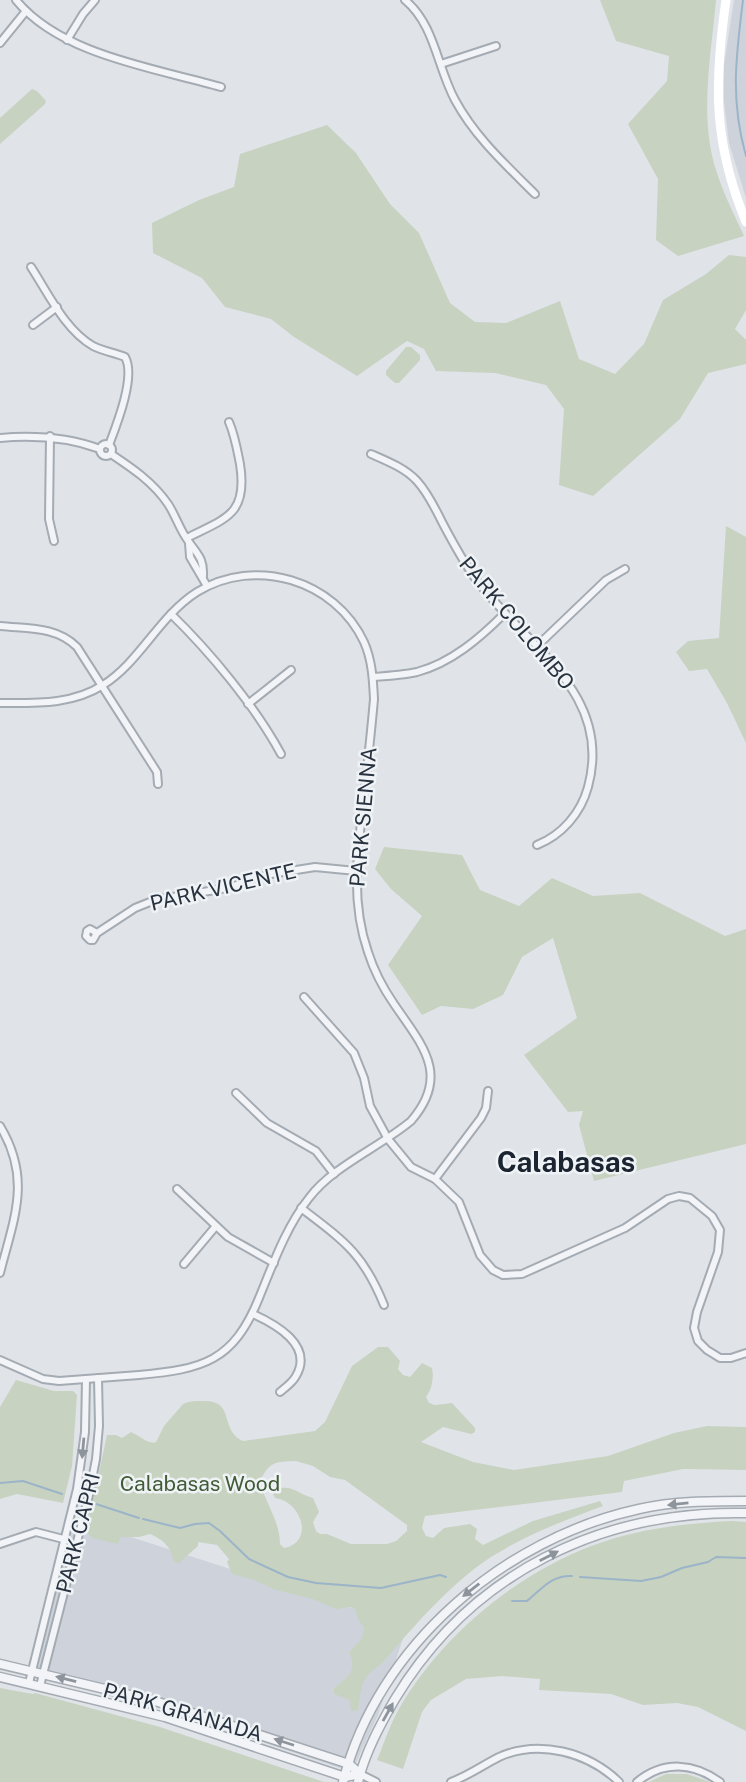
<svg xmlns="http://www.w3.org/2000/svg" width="746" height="1782" font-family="'Public Sans',sans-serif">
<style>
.built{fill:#ced3db}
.green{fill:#c7d2c1;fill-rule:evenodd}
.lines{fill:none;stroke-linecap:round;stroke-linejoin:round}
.stream{stroke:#9bb4c8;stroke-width:2}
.minor-casing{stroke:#a5abb3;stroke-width:10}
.tertiary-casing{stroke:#a5abb3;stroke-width:11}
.minor{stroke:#f3f4f7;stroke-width:6}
.tertiary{stroke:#f3f4f7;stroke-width:8}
.secondary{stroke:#fff;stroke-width:9}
.oneway{fill:#8e949c}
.labels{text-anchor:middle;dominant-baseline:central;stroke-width:5;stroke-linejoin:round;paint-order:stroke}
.street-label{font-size:21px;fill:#293340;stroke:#eff3f6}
.park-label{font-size:21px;fill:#405b36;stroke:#eff3f6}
.district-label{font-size:28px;font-weight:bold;fill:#1b2430;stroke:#eff3f6}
</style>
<rect width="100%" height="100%" fill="#e0e4e9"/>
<g class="built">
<polygon points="734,0 746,0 746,198 729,143 724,102 724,65"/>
<polygon points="75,1519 407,1626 378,1715 352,1772 133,1699 35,1677"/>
</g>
<g class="green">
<path d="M600 0H716C711 57 698 121 718 176 725 197 735 216 744 236L678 256 656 240 658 179 628 124 667 81 669 56 616 41Z"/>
<polygon points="32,89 37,91 46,101 45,104 0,144 0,118"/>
<polygon points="327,125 356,153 390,204 419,233 450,303 475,322 506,323 560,301 579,359 615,374 644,344 663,300 706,274 729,255 746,257 746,310 735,329 746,340 746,364 708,373 680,419 593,496 559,485 564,409 546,385 495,373 436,371 424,349 407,341 357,376 294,337 271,319 225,307 202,278 153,253 152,223 199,200 234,187 240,154"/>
<polygon points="406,347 411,347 420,355 420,360 399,383 395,383 386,375 386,371"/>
<polygon points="726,526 746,537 746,743 727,703 707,669 689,671 676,652 688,641 719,638"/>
<polygon points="384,847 462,855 480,890 519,906 552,878 593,896 640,893 725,936 746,929 746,1144 594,1181 579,1125 583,1111 568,1112 524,1055 577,1018 553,938 522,957 503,995 473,1009 441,1006 422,1015 388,965 422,916 391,889 375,869"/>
<path d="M378 1347H388L400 1361 398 1369 403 1375 410 1377 422 1363 432 1368C434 1379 432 1389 426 1397L429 1403 435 1405 452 1403 475 1428V1432L471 1434 443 1427 421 1442 473 1462 514 1470 608 1456 674 1433 707 1426 746 1427V1470L683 1469 624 1481 622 1492 425 1516 422 1528 426 1536 433 1538 444 1528 470 1524 477 1529 475 1539 483 1545 533 1521 600 1501 603 1506C565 1520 526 1535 491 1557 452 1582 414 1626 384 1661 379 1667 370 1671 365 1679 360 1687 360 1700 358 1710L351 1711 350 1700 334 1694V1688C348 1677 358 1671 349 1652L362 1638 364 1628 357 1617 356 1610 350 1607 336 1609 313 1599 276 1590 254 1580 232 1574 227 1562 229 1559 217 1545 198 1542V1546L179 1563 174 1562C170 1546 165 1541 150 1534L139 1537H121L118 1544 92 1538 86 1532 107 1435H116L122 1438 131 1432C140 1436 149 1445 156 1442L164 1426 183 1404C189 1401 194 1401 201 1401 237 1399 218 1429 243 1441L315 1431 325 1422 352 1366ZM296 1461 313 1466 330 1477 345 1480 407 1525V1531L396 1541 387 1544H351L327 1534H320L316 1531 313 1522 319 1512 313 1498C299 1495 291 1483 275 1490L273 1494 275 1498C303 1502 314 1543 284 1548L280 1544C280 1521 265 1503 260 1481 270 1461 275 1462 296 1461Z"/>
<polygon points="16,1380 54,1391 73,1391 77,1395 72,1466 63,1503 17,1494 0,1499 0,1407"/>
<path d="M732 1521 746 1522V1731L698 1707 677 1703 643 1705 611 1694 539 1690 540 1679 502 1676 466 1679 431 1700 422 1712 403 1769 377 1760C385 1741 390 1724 400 1707 445 1630 529 1563 615 1538 654 1527 692 1523 732 1521Z"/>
<polygon points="0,1688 33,1694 35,1693 160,1727 324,1782 0,1782"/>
<polygon points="666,1774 687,1774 710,1782 649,1782"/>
</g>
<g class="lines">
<g class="stream">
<path d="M743 0C736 56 730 100 746 156"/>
<polyline points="0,1483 23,1481 62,1494"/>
<polyline points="96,1504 139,1518"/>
<polyline points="143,1519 180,1528 195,1524 209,1523 220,1531 249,1559 288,1577 316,1583 381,1588 440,1575 446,1577"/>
<polyline points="580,1577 641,1581 661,1577 682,1568 708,1562 716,1557 746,1558"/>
<path d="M512 1601H527C542 1589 551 1575 572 1576"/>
</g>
<defs>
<g id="minor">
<path d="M16 0C61 55 155 68 221 87"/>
<path d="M405 0C435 25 437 67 455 100 475 137 505 164 535 194"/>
<polyline points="67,40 83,14 95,0"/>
<polyline points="0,43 26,11"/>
<polyline points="441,64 496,46"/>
<path d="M31 267C48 293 65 330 93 346 103 351 115 353 125 357 136 376 117 424 109 445"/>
<polyline points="33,325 57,307"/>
<polyline points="50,436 49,519 54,541"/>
<path d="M0 438C35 435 67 437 100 449"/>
<circle cx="106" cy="450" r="6"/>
<path d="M111 454C132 468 153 482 168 504 176 516 180 531 189 542 198 555 204 559 203 576"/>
<path d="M371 454C387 461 405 468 417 481 428 493 435 508 442 522 452 541 462 560 475 578 523 644 614 692 588 787 581 813 562 835 537 845"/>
<path d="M187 538C226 518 248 515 240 464 237 449 235 436 229 422"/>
<polyline points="189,543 190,557 207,586"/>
<path d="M171 614C210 652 255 706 281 754"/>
<path d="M0 626C28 629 56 626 77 647L157 772 158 784"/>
<polyline points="536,647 606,580 625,569"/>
<path d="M373 677C388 676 403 675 417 672 451 663 480 638 504 614"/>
<path d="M0 703C35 703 72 705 103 685 140 662 159 616 197 592 255 556 335 580 364 642 372 660 373 679 374 699 371 734 367 769 363 805 357 855 351 903 368 952 374 971 383 988 394 1004 422 1045 451 1075 411 1121 380 1147 333 1166 309 1198 286 1227 273 1264 259 1298 233 1362 203 1369 139 1375 112 1377 86 1379 59 1381L43 1379 0 1360"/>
<polyline points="248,704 291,670"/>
<polyline points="97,933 90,929 87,931 86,936 90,940 93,940 97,933 135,908 155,900 227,888 271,874 315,867 356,871"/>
<polyline points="304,997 354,1053 364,1078 370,1106 388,1139 411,1167 435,1179 459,1202 480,1255 493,1270 503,1275 522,1274 625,1228 668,1199 679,1196 690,1198 712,1216 720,1230 718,1252 697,1312 694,1328 698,1341 707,1350 720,1358 731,1358 746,1353"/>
<polyline points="236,1093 267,1123 316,1151 334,1174"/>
<path d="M0 1126C32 1179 14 1218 0 1273"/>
<polyline points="435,1179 481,1118 486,1108 488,1091"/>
<polyline points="177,1189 228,1237 274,1263"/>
<path d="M301 1208C344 1241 363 1253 384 1305"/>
<polyline points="184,1264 216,1226"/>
<path d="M253 1314C275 1324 314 1345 296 1376 293 1382 285 1388 280 1392"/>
<polyline points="0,1544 36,1532 67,1540"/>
<polyline points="29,1683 77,1489 85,1432 86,1379"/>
<polyline points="40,1686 89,1495 96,1459 99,1426 98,1378"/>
<polyline points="360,1774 376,1782"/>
<path d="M451 1782C468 1776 483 1765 499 1757 539 1739 588 1752 619 1782"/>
<path d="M637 1782C664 1760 694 1763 720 1782"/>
</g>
<g id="tertiary">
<polyline points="0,1664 155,1701 349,1764 360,1774"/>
<polyline points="0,1677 165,1717 345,1777 360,1774"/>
<path d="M343 1782C377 1646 505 1538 639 1509 674 1501 710 1501 746 1501"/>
<path d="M358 1782C365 1753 380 1725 395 1699 471 1573 601 1510 746 1513"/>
</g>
</defs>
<use href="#minor" class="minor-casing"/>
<use href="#tertiary" class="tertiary-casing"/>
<use href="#minor" class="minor"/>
<use href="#tertiary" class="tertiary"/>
<path class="secondary" d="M726 0C714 84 713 142 746 222"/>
</g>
<defs><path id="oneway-solid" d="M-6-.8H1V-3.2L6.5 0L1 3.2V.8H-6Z" transform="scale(1.75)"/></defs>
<g class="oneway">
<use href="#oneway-solid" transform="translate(83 1448) rotate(95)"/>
<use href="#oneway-solid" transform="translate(678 1504) rotate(174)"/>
<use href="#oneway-solid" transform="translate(549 1556) rotate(-27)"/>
<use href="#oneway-solid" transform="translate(471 1590) rotate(142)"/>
<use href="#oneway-solid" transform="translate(66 1679) rotate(-166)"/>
<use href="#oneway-solid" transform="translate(388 1712) rotate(-61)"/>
<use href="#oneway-solid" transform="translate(284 1742) rotate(-162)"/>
</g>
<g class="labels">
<g class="street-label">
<text transform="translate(517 623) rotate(50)">PARK COLOMBO</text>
<text transform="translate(363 817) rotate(-85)">PARK SIENNA</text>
<text transform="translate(223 887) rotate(-13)">PARK VICENTE</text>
<text transform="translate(78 1533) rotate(-76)">PARK CAPRI</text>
<text transform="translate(183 1712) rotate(16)">PARK GRANADA</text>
</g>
<g class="park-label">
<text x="200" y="1483">Calabasas Wood</text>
</g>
<g class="district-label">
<text x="566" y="1161">Calabasas</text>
</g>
</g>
</svg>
